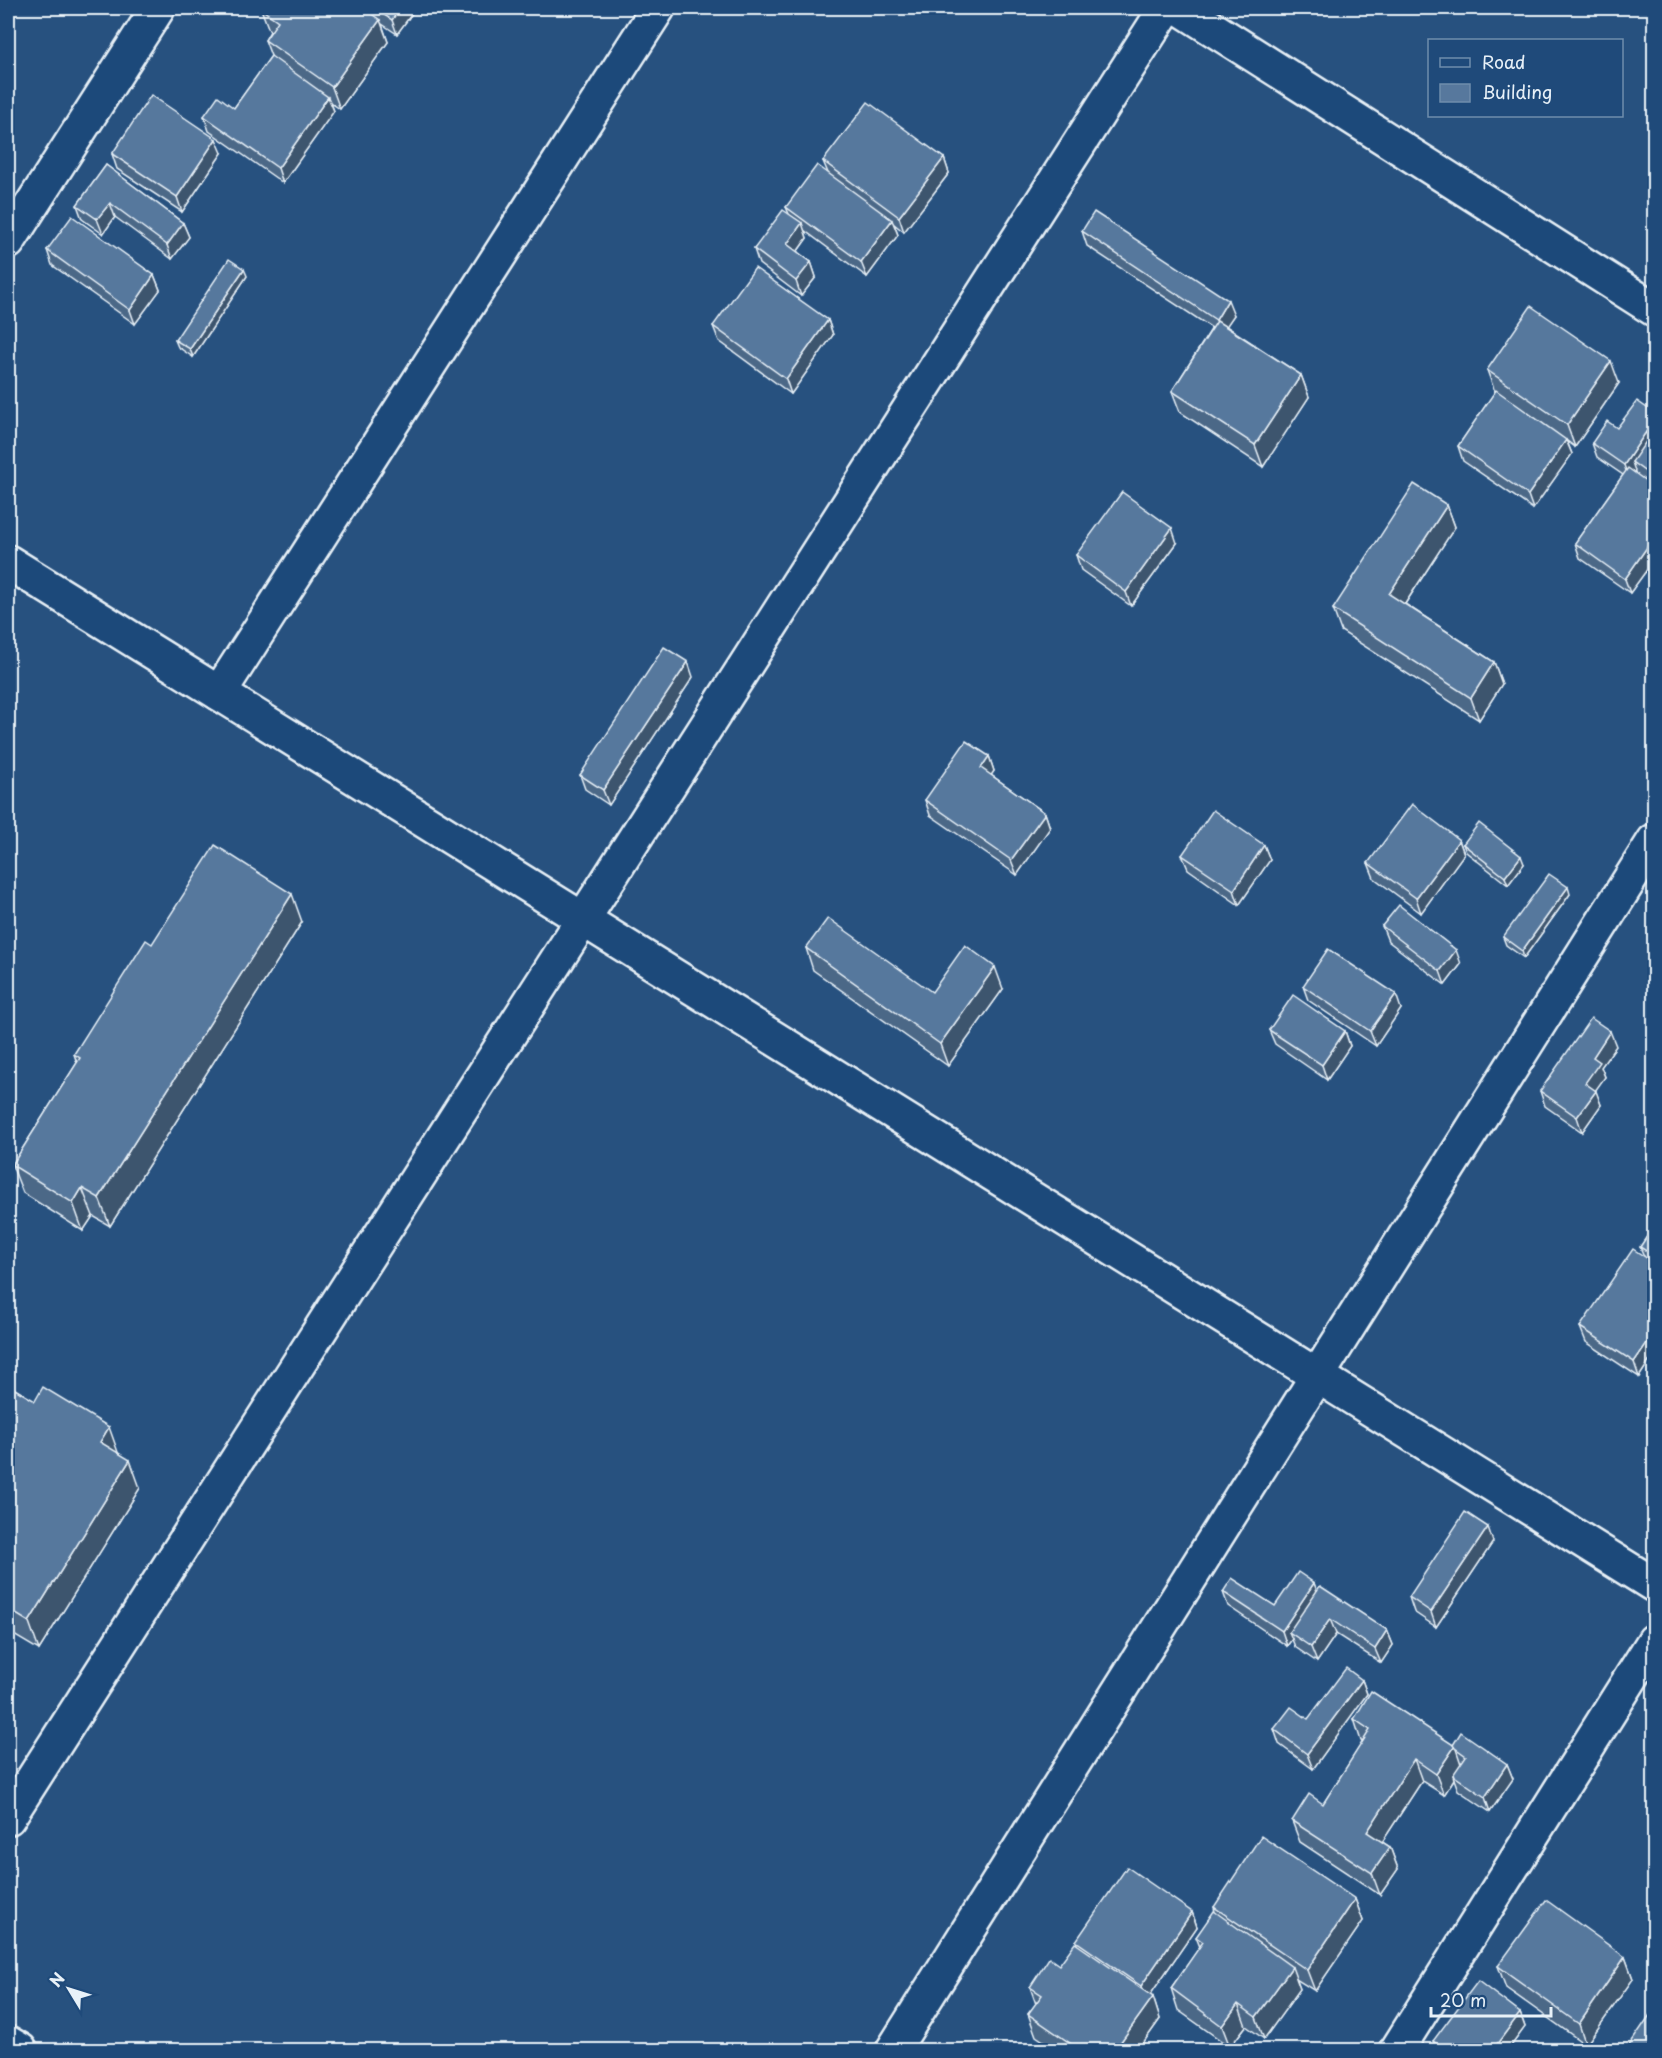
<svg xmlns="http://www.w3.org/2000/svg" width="1662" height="2058" font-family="'Playpen Sans',sans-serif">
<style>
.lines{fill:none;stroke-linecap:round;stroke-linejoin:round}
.minor-casing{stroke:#e8f1f8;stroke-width:38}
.secondary-casing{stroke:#e8f1f8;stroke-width:38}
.minor{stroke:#1f4a7a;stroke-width:33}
.secondary{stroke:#1f4a7a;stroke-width:33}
.wall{fill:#4b6787;stroke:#e8f1f8;stroke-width:1.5}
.shaded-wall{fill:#3d546e;stroke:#e8f1f8;stroke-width:1.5}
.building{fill:#57789d;stroke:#e8f1f8;stroke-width:1.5}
</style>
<rect width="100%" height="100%" fill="#27517f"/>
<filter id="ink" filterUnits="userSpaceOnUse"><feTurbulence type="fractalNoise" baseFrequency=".0167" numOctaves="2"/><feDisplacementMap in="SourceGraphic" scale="12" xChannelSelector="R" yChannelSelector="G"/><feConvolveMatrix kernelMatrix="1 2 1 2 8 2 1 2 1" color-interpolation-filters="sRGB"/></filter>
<g filter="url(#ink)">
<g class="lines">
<defs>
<g id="minor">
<polyline points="1180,8 1654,309"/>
<polyline points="8,242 158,8"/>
<polyline points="8,562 1654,1585"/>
<polyline points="219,693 658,8"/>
<polyline points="8,1818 1166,8"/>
<polyline points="893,2050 1654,841"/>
<polyline points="1397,2050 1654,1641"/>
</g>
<polyline id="secondary" points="8,2043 20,2050"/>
</defs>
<use href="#minor" class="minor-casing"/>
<use href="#secondary" class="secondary-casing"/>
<use href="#minor" class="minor"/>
<use href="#secondary" class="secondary"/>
</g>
<g class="wall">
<polygon points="364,8 416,8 397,34 382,24 388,42 340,109 331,103 334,111 283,183 209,131 204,116 234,108 271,56 265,40 270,31 269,30 261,9"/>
<polygon points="222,153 182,212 117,169 112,154"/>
<polygon points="944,158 949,173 904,232 894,224 898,235 867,277 805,231 807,238 797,252 811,262 816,277 801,296 759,264 754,249 789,214 786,207 828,173 823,161"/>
<polygon points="106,165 183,223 189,237 172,259 115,217 103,234 82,219 77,205"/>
<polygon points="1082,231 1234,315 1226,326 1301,375 1309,397 1263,467 1180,412 1172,391 1212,328 1087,246"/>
<polygon points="47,250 154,275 160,290 135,324 52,265"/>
<polygon points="247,276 193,357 178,347 175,340"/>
<polygon points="828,320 833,335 791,394 719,341 713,326"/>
<polygon points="1487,370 1619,383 1575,447 1567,441 1572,454 1533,509 1463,461 1458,446 1495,392"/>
<polygon points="1654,413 1654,560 1630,593 1580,558 1575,543 1623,475 1597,457 1592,443 1617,428"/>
<polygon points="1447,505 1455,527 1405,604 1494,662 1502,684 1479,720 1341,631 1333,609"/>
<polygon points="1177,543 1131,606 1081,570 1076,555"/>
<polygon points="693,677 609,805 585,789 580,775"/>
<polygon points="989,756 994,771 991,775 1045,813 1050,828 1017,875 930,815 925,800"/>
<polygon points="1459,840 1464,854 1421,913 1374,878 1368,863"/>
<polygon points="1463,844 1524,864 1508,885 1466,852"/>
<polygon points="1264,845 1270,860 1239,905 1188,869 1182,855"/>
<polygon points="1570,894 1524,958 1506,945 1503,937"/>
<polygon points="302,922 110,1226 93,1216 83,1231 23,1193 12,1165 77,1063 74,1054 152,944"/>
<polygon points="1382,926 1461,964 1445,985 1388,941"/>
<polygon points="806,948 932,992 1003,989 948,1066 813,970"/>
<polygon points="1303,986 1401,1009 1376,1046 1308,1000"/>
<polygon points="1269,1030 1345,1031 1350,1046 1327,1080 1275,1044"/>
<polygon points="1616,1046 1601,1067 1605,1077 1595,1090 1601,1105 1582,1132 1545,1106 1540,1091"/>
<polygon points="1654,1226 1654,1354 1639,1377 1586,1342 1580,1327 1644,1256 1640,1247"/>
<polygon points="8,1385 118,1453 140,1488 39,1650 9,1632 8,1634"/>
<polygon points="1493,1542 1436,1627 1414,1612 1409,1597"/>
<polygon points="1314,1583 1316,1591 1387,1630 1393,1645 1381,1663 1336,1634 1317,1662 1295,1647 1292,1639 1287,1646 1228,1606 1223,1592 1275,1606"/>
<polygon points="1362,1680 1367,1694 1313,1769 1279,1744 1274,1729 1308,1719"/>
<polygon points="1354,1719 1453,1745 1507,1764 1513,1779 1490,1812 1458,1790 1454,1779 1444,1795 1422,1781 1382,1842 1390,1847 1398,1869 1380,1895 1300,1842 1292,1821 1323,1804 1363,1742 1361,1741"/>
<polygon points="1355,1899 1363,1921 1315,1991 1296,1979 1300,1989 1264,2039 1246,2026 1230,2047 1178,2010 1171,1988 1200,1947 1196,1937 1215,1912 1214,1907"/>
<polygon points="1192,1912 1197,1927 1150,1995 1153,1997 1160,2019 1138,2050 1057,2050 1036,2036 1028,2014 1036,2004 1030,1987 1059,1965 1077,1944 1076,1941"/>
<polygon points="1625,1957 1633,1979 1586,2045 1506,1988 1498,1966"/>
<polygon points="1520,2013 1525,2027 1508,2050 1437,2050 1433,2041"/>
</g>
<g class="shaded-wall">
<polygon points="400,8 416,8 397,34 392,20"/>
<polygon points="380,20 388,42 340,109 332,87"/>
<polygon points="328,97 334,111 283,183 278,168"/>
<polygon points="216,139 222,153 182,212 177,197"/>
<polygon points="944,158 949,173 904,232 899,217"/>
<polygon points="110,203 115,217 103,234 97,219"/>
<polygon points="892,220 898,235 867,277 861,262"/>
<polygon points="183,223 189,237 172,259 167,245"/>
<polygon points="802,223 807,238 792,259 787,244"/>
<polygon points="811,262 816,277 801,296 796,281"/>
<polygon points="244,269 247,276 193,357 190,349"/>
<polygon points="154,275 160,290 135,324 130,310"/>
<polygon points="1228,300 1234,315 1221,334 1216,320"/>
<polygon points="828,320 833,335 791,394 786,379"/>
<polygon points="1611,361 1619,383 1575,447 1567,425"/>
<polygon points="1301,375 1309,397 1263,467 1255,445"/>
<polygon points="1654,420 1654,439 1647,434 1652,447 1632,462 1635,471 1629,479 1624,465"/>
<polygon points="1566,440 1572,454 1533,509 1528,495"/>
<polygon points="1447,505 1455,527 1397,616 1389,594"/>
<polygon points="1172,528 1177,543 1131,606 1126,592"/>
<polygon points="1654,537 1654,560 1630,593 1625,579"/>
<polygon points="688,662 693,677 609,805 603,790"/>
<polygon points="1494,662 1502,684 1479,720 1471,698"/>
<polygon points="989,756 994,771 986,783 981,768"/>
<polygon points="1045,813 1050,828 1017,875 1011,860"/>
<polygon points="1459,840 1464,854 1421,913 1416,898"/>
<polygon points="1264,845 1270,860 1239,905 1234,890"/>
<polygon points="1521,856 1524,864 1508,885 1505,877"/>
<polygon points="1568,887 1570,894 1524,958 1522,951"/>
<polygon points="292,894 302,922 110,1226 99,1198"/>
<polygon points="1456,950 1461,964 1445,985 1440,971"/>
<polygon points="995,967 1003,989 948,1066 940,1044"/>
<polygon points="1396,994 1401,1009 1376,1046 1370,1031"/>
<polygon points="1345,1031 1350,1046 1327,1080 1322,1065"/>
<polygon points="1610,1031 1616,1046 1601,1067 1605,1077 1590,1098 1585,1083 1593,1057"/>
<polygon points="1596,1091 1601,1105 1582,1132 1577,1117"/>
<polygon points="82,1188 93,1216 83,1231 73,1203"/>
<polygon points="1651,1337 1654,1346 1654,1354 1639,1377 1634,1362"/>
<polygon points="109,1427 119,1455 100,1442"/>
<polygon points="130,1460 140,1488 39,1650 29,1622"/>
<polygon points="1488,1527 1493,1542 1436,1627 1431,1612"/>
<polygon points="1314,1583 1319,1597 1289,1632 1292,1639 1287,1646 1282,1631"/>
<polygon points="1330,1619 1336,1634 1317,1662 1311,1647"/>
<polygon points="1387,1630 1393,1645 1381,1663 1375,1649"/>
<polygon points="1362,1680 1367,1694 1313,1769 1307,1754"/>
<polygon points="1455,1746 1462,1767 1453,1775 1454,1779 1444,1795 1436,1774"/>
<polygon points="1414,1759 1422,1781 1375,1853 1367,1832"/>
<polygon points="1507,1764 1513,1779 1490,1812 1485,1797"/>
<polygon points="1390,1847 1398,1869 1380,1895 1372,1873"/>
<polygon points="1355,1899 1363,1921 1315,1991 1307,1970"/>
<polygon points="1192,1912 1197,1927 1146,2001 1141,1986"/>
<polygon points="1625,1957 1633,1979 1586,2045 1579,2024"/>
<polygon points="1292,1967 1300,1989 1264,2039 1256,2017"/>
<polygon points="1153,1997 1160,2019 1138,2050 1115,2050"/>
<polygon points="1238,2004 1246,2026 1230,2047 1222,2026"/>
<polygon points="1520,2013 1525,2027 1508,2050 1495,2050 1494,2048"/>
</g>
<g class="building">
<polygon points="262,8 363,8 380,20 332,87 265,40 278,21 261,9"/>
<polygon points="373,8 400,8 392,20"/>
<polygon points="271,56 328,97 278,168 204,116 218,96 234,108"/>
<polygon points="151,95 216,139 177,197 112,154"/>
<polygon points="868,102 944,158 899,217 823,161"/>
<polygon points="106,165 183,223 167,245 110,203 97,219 77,205"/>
<polygon points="817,165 892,220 861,262 786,207"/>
<polygon points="783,210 802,223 787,244 811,262 796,281 754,249"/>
<polygon points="1094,212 1228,300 1216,320 1082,231"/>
<polygon points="72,216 154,275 130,310 47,250"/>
<polygon points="229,259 244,269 190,349 175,340"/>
<polygon points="755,268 828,320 786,379 713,326"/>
<polygon points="1531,306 1611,361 1567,425 1487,370"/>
<polygon points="1217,321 1301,375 1255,445 1172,391"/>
<polygon points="1496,390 1566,440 1528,495 1458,446"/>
<polygon points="1637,401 1654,413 1654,420 1624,465 1592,443 1607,421 1617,428"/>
<polygon points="1654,425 1654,439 1647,434"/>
<polygon points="1647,440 1654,445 1654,478 1632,462"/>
<polygon points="1628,468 1654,487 1654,537 1625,579 1575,543"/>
<polygon points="1414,484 1447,505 1389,594 1494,662 1471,698 1333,609"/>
<polygon points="1122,492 1172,528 1126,592 1076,555"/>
<polygon points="664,647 688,662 603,790 580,775"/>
<polygon points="966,741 989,756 981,768 1045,813 1011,860 925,800"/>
<polygon points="1412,804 1459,840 1416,898 1368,863"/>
<polygon points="1213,810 1264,845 1234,890 1182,855"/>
<polygon points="1479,823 1521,856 1505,877 1463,844"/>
<polygon points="215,845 292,894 99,1198 82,1188 73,1203 12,1165 80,1058 74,1054 146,940 152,944"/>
<polygon points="1549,874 1568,887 1522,951 1503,937"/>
<polygon points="1399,905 1456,950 1440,971 1382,926"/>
<polygon points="828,918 932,992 965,945 995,967 940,1044 806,948"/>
<polygon points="1328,949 1396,994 1370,1031 1303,986"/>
<polygon points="1293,995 1345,1031 1322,1065 1269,1030"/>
<polygon points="1591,1018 1610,1031 1593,1057 1600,1062 1585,1083 1596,1091 1577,1117 1540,1091"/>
<polygon points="1654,1226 1654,1256 1640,1247"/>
<polygon points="1633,1249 1654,1263 1654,1339 1651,1337 1634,1362 1580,1327"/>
<polygon points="8,1385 35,1401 43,1387 109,1427 100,1442 130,1460 29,1622 8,1609"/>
<polygon points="1465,1512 1488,1527 1431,1612 1409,1597"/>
<polygon points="1298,1572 1314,1583 1282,1631 1223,1592 1232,1578 1275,1606"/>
<polygon points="1320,1586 1387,1630 1375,1649 1330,1619 1311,1647 1289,1632"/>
<polygon points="1346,1668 1362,1680 1307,1754 1274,1729 1291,1707 1308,1719"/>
<polygon points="1371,1691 1455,1746 1436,1774 1414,1759 1367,1832 1390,1847 1372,1873 1292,1821 1309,1794 1323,1804 1370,1730 1354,1719"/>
<polygon points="1461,1732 1507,1764 1485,1797 1453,1775 1466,1756 1455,1748 1453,1745"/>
<polygon points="1261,1836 1355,1899 1307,1970 1214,1907"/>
<polygon points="1127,1867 1192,1912 1141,1986 1076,1941"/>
<polygon points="1546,1900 1625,1957 1579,2024 1498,1966"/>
<polygon points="1214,1911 1292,1967 1256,2017 1238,2004 1222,2026 1171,1988 1203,1942 1196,1937"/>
<polygon points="1075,1943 1153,1997 1115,2050 1080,2050 1028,2014 1042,1995 1030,1987 1049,1958 1059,1965"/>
<polygon points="1478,1981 1520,2013 1494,2048 1498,2050 1446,2050 1433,2041"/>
<polygon points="1654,2009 1654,2050 1626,2050"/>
</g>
</g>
<rect width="1662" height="2058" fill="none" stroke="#1f4a7a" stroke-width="30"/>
<rect x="15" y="15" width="1632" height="2028" fill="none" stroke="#e8f1f8" stroke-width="2" filter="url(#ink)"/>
<rect x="1428" y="39" width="195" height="78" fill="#1f4a7a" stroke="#6f8dac" stroke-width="1.5"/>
<rect x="1440" y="58" width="30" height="9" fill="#1f4a7a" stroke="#6f8dac" stroke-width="1.5"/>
<text x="1482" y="69" font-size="18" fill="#e8f1f8">Road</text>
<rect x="1440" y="84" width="30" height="18" fill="#57789d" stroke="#6f8dac" stroke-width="1.5"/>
<text x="1482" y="99" font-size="18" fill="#e8f1f8">Building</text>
<g transform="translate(69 1989) rotate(308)" stroke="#1f4a7a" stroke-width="4.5" paint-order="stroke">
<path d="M0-4.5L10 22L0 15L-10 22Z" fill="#e8f1f8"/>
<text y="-9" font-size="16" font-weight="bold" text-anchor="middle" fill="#e8f1f8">N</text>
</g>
<path d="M1431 2007v9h120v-9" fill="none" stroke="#e8f1f8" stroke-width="3"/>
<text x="1440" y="2007" font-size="18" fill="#e8f1f8" stroke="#1f4a7a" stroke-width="4.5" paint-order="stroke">20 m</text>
</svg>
